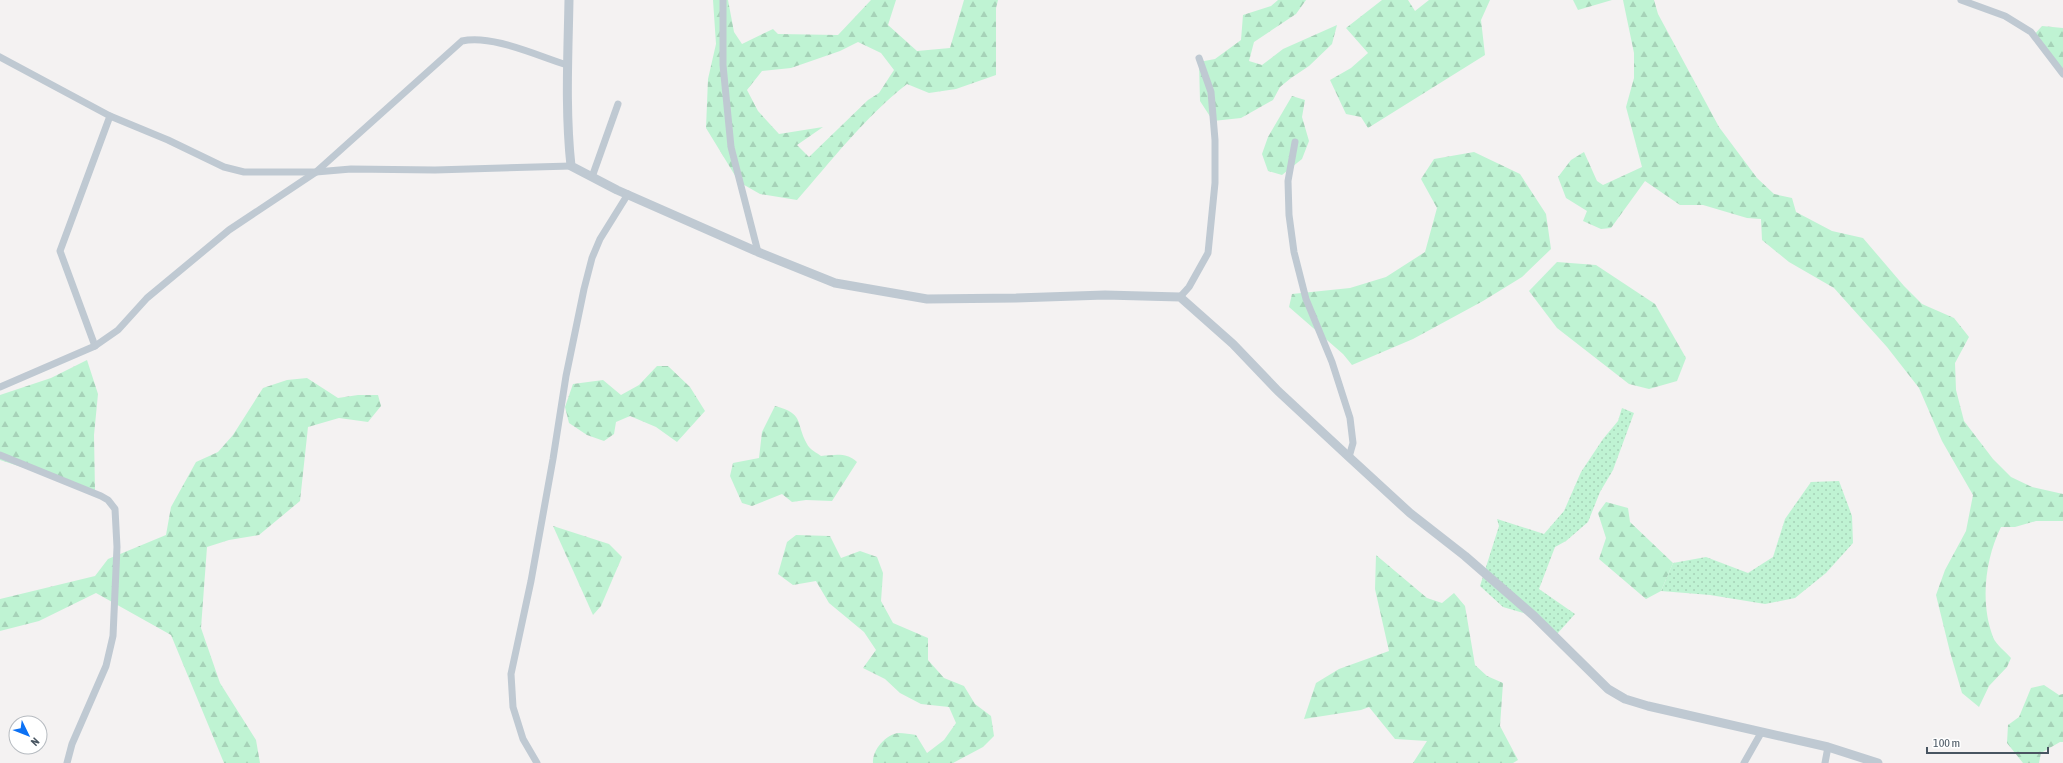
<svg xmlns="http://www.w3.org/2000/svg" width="2063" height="763" font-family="'Asap Condensed',sans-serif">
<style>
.grass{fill:url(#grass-dots)}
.forest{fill:url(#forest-firs);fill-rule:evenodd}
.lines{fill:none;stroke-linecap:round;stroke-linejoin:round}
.minor{stroke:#bfc9d2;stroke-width:7}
.tertiary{stroke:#bfc9d2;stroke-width:9}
</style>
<defs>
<pattern id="grass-dots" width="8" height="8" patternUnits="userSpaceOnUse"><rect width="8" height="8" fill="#bff3d3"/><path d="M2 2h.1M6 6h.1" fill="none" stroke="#a6d2b8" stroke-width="1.8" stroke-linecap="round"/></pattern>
<pattern id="forest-firs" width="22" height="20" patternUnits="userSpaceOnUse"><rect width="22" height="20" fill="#bff3d3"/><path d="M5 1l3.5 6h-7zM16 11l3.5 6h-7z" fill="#a6d2b8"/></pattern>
</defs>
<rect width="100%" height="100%" fill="#f4f2f2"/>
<g class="grass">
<polygon points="1622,408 1634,413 1613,470 1600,492 1588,522 1566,541 1555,547 1539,589 1575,614 1557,634 1534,616 1503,607 1480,586 1499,526 1497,519 1544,534 1564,511 1581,472 1603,439 1618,421"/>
<polygon points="1839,481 1852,516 1853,543 1826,573 1795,598 1765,604 1710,595 1661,591 1673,563 1706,557 1748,573 1773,557 1785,519 1811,482"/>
</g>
<g class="forest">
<path d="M713 0H728L734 32 742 44 773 29 778 34 838 35 871 0H896L888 25 917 51 950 48 964 0H998L996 8V75L956 89 929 93 907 84C865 117 832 160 797 200L760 194 739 182 706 128 708 79 716 44ZM858 42 881 53 894 70 879 93 868 100 809 157 797 145 823 127 779 134 758 111 747 90 762 71 791 68 840 51Z"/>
<polygon points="1278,0 1306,0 1296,14 1254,42 1249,61 1262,65 1283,49 1337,25 1332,44 1309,66 1291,78 1280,87 1273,100 1241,118 1213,121 1200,101 1199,62 1215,59 1241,40 1243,15 1271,6"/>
<polygon points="1382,0 1408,0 1415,11 1429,0 1490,0 1481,20 1485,55 1368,128 1361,117 1346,114 1330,80 1351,68 1368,53 1346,28"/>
<polygon points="1573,0 1612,0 1578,10"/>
<path d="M1623 0H1654L1658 14 1719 127 1757 178 1774 194 1792 198 1796 212 1832 231 1863 238 1904 286 1922 304 1954 318 1969 337 1955 363 1956 390 1964 421 1993 459 2011 477 2032 487 2063 494V521H2036L2015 527H2001C1985 559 1980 603 1993 637 1996 645 2006 652 2011 658L2007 667 1989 686 1979 707 1962 693 1950 652 1936 595 1945 570 1966 531 1973 495 1942 441 1919 388 1887 347 1834 288 1789 262 1762 240 1761 219 1747 218 1703 205H1680L1645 181 1611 228 1601 229 1583 221 1587 211 1566 198 1558 177 1571 160 1584 152 1597 181 1603 185 1642 167 1626 107 1634 78V53Z"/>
<polygon points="2042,26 2063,28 2063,72 2033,36"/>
<polygon points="1292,96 1305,100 1302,117 1309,141 1302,159 1282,175 1268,171 1262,154 1268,137"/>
<polygon points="1474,152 1520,174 1546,214 1551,249 1522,277 1483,301 1413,339 1352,365 1343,354 1289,307 1292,294 1350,288 1386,277 1425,252 1437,208 1421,179 1434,159"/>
<polygon points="1557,262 1596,265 1655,304 1686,358 1677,381 1649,389 1629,384 1557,328 1529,291"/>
<polygon points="87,360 98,394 94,435 95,491 0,460 0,395 51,378"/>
<polygon points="657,366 668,366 690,387 705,411 677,442 656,427 630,416 616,422 614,434 604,441 587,435 569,423 565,407 573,384 603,380 621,395 639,385"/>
<polygon points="307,378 338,398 358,395 378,395 381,406 368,422 339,418 308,427 300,501 259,535 229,540 207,547 201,628 220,683 256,740 260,763 224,763 171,635 96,593 39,621 0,631 0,599 95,576 108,559 166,535 171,507 196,462 218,452 233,435 263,388 287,380"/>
<path d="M775 406C805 414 795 422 807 444 809 449 817 453 821 456 834 455 847 452 857 462L832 501 806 500 792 502 782 494 752 506 742 503 730 476 733 463 759 458 762 432Z"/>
<polygon points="1606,502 1628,508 1630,522 1673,563 1661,591 1646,599 1599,559 1606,538 1598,513"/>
<polygon points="553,526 609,544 622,557 601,606 593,615"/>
<path d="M796 535 830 536 841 558 860 551 877 557 883 573 881 601 893 623 928 638V660L944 678 964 686 975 704 991 716 994 736 983 747 953 763H873C872 750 886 734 899 733 904 733 910 734 916 735L927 753 944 740 956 723 949 707 921 704 900 693 885 679 863 668 876 650 864 632 829 603 816 581 793 585 778 574 787 542Z"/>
<polygon points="1376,555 1427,598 1442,603 1454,593 1465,606 1475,665 1487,676 1503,683 1500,726 1518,760 1513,763 1413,763 1427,741 1395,739 1369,707 1361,710 1304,719 1316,683 1339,669 1389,651 1375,589"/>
<polygon points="2044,685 2059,695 2063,694 2063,742 2060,742 2041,753 2039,763 2023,763 2007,743 2008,725 2019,717 2031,688"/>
</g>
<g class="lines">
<g class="minor">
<polyline points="723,0 723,65 731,147 758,252"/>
<polyline points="1961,0 2005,16 2031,32 2063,74"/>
<polyline points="0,57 110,116 168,140 224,167 244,172 316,172 351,169 435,170 571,166"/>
<polyline points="1295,142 1288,181 1289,215 1294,252 1306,299 1332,362 1350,418 1353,443 1349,457"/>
<polyline points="592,177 618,104"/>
<polyline points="1180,297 1189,287 1208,253 1215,183 1215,140 1211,92 1199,58"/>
<polyline points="95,346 60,251 110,116"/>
<path d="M0 387 95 346 118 330 147 298 229 230 316 172 462 41C491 34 538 56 567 65"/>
<polyline points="0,455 101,496 108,500 115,509 117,547 113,636 106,666 72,744 67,763"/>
<polyline points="537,763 523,739 513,707 511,674 531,581 553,459 566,376 584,289 592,258 600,239 628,194"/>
<polyline points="1744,763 1761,733"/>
<polyline points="1825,763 1828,747"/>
</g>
<path class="tertiary" d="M569 0C568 56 565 110 571 166L617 190 758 252 835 283 927 299 1016 298 1105 295 1180 297 1233 344 1278 391 1349 457 1410 513 1465 556 1534 616 1608 689 1625 699 1648 706 1828 747 1878 763"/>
</g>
<g transform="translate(28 735) rotate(133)"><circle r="19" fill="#ffffff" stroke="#b6bbc0"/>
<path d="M0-3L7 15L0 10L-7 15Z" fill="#0c71f4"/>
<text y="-6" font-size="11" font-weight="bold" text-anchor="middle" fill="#485561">N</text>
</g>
<path d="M1927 747v6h121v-6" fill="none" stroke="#485561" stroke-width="2"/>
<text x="1933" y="747" font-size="12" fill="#485561" stroke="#ffffff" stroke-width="3" paint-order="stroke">100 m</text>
</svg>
